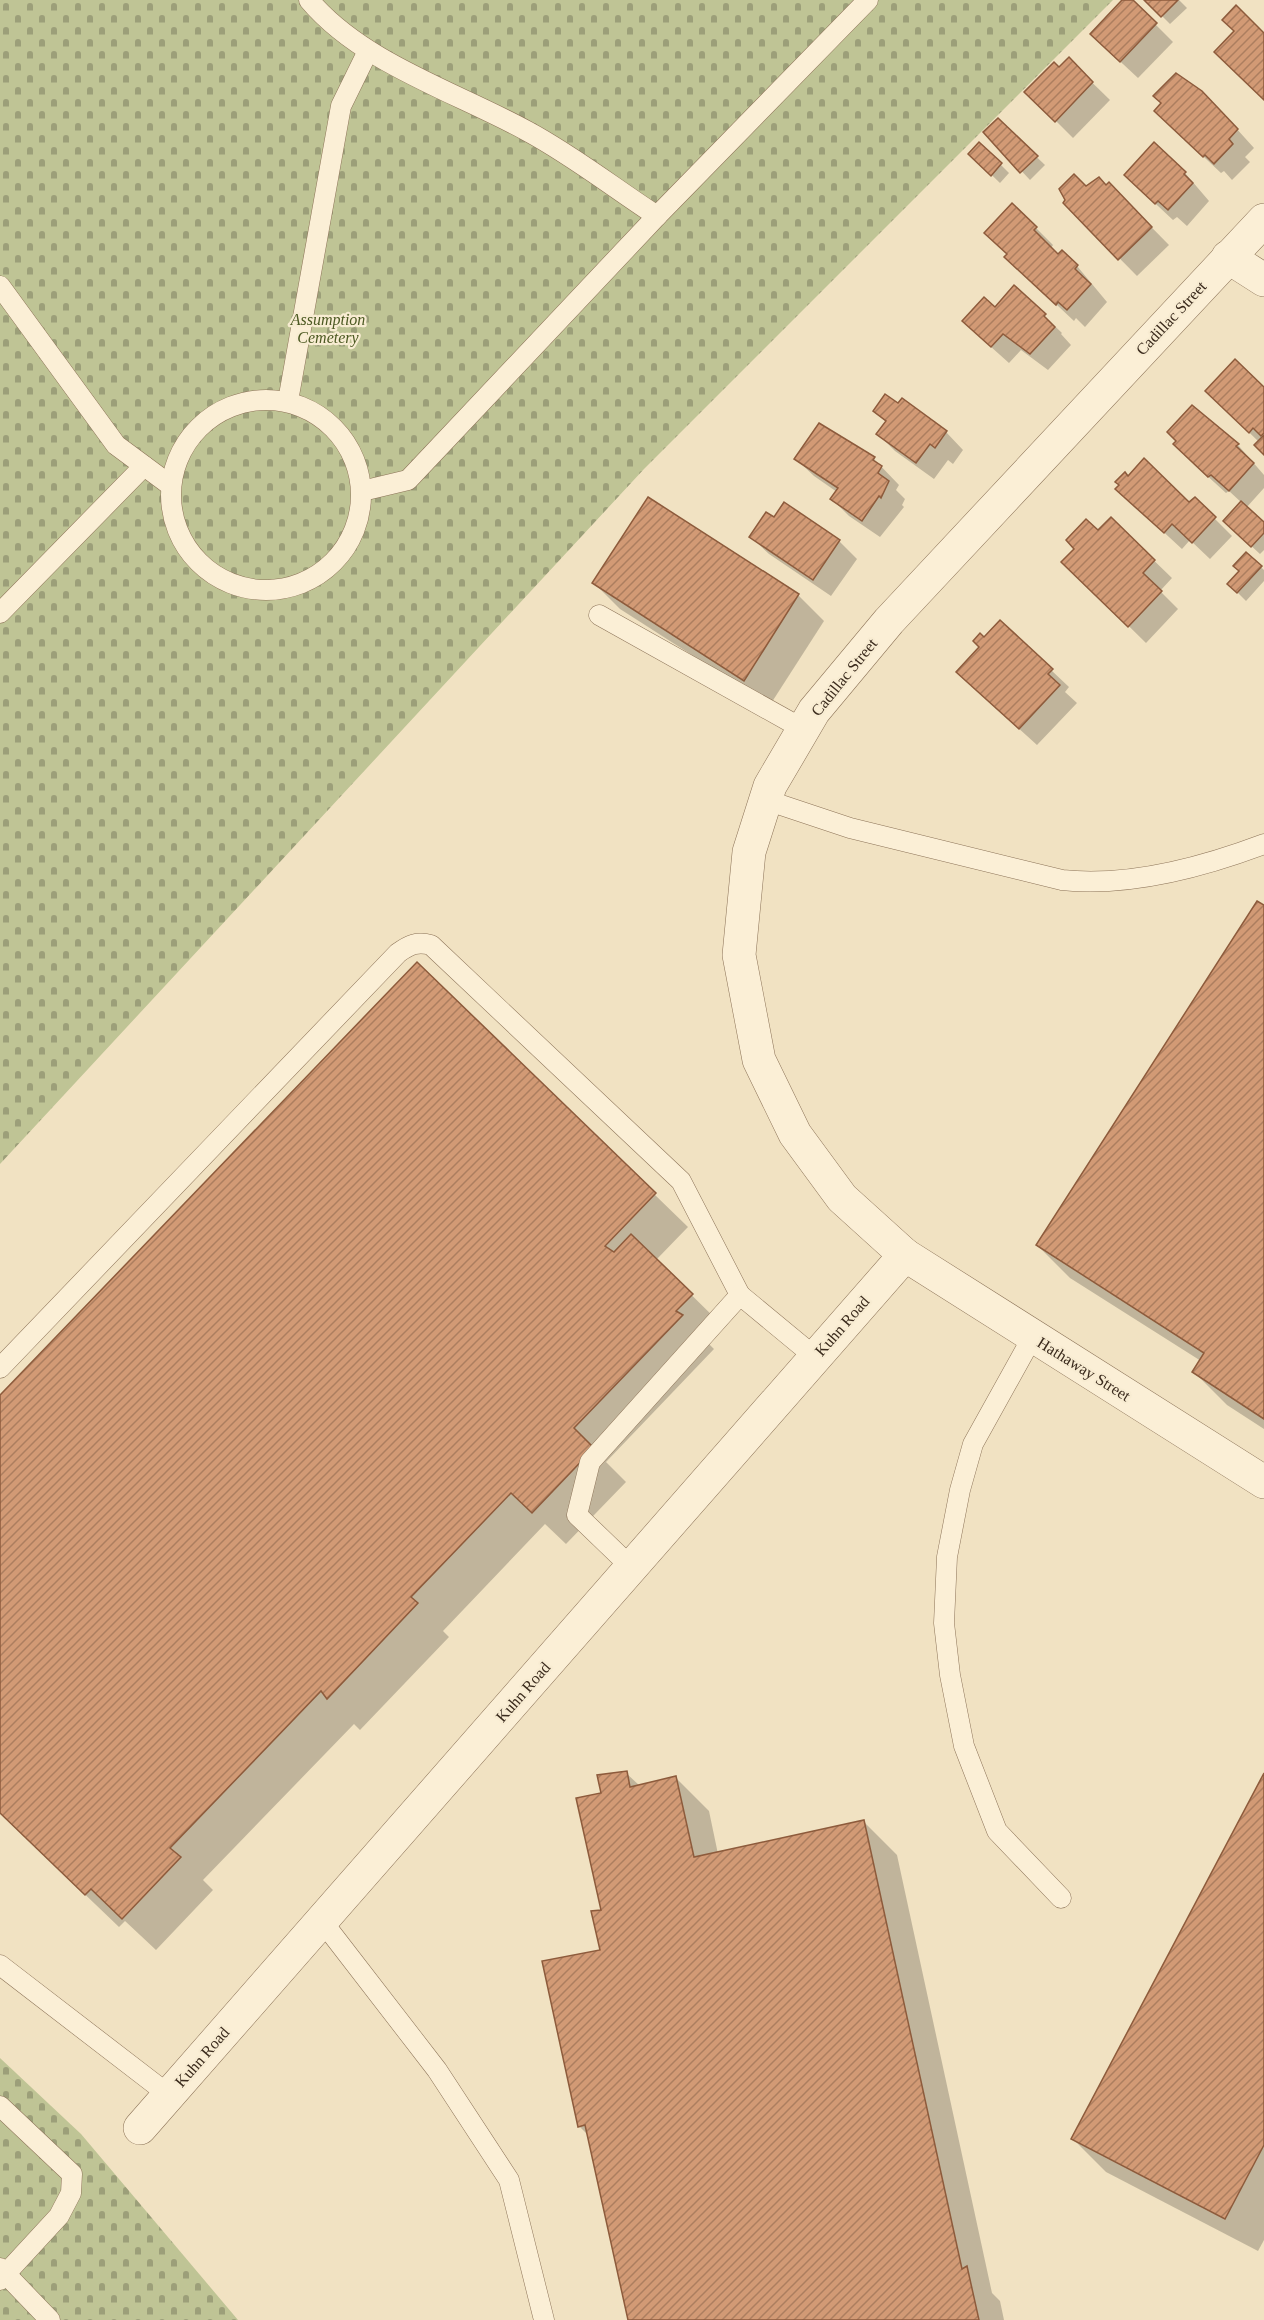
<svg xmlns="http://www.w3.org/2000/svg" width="1264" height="2320" font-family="Georgia,serif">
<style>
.cemetery{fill:url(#cemetery-stones)}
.shadow{fill:#0003}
.building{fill:url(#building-hatch);stroke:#8d5b3c;stroke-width:1.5}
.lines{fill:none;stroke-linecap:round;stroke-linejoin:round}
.lane-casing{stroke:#8c7358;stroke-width:21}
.street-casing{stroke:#8c7358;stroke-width:34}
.lane{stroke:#fbefd6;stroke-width:20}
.street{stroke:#fbefd6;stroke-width:33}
.labels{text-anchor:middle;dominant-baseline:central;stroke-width:4.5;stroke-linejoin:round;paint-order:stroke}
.street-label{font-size:16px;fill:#3b2b1d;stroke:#f8ecd2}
.park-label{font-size:16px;font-style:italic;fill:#4c5922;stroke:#f8ecd2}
</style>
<defs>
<pattern id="cemetery-stones" width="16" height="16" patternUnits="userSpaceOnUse" patternTransform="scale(1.5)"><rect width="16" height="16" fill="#bfc495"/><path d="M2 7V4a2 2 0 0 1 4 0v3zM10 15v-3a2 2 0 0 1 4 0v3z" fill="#9c9f79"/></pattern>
<pattern id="building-hatch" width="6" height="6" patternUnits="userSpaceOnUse" patternTransform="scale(1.5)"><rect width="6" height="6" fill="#d29a75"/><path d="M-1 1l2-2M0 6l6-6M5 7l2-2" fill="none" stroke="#ac7e5f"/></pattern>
</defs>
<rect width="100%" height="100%" fill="#f1e2c2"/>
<g class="cemetery">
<polygon points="0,0 1113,0 644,469 0,1164"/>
<polygon points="0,2058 81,2134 238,2320 0,2320"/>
</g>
<g class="shadow">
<polygon points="1124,0 1131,0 1173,42 1138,78 1109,51"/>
<polygon points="1146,0 1179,0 1187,8 1170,24"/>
<polygon points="1069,60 1110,100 1073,138 1027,92"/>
<polygon points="1187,80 1217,107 1254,148 1245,157 1250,162 1232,180 1224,171 1221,173 1173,128 1163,104"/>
<polygon points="998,120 1045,165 1030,180 985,132"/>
<polygon points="980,144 1009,173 1000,183 970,154"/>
<polygon points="1185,173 1209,201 1187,226 1177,217 1173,220 1143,192"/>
<polygon points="1109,184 1169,245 1137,276 1065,203 1086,188"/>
<polygon points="1036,228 1053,245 1051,248 1058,256 1077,266 1107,302 1085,327 1076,318 1074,321 1006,257"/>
<polygon points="1014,287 1062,333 1061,334 1071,345 1048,370 1021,350 1009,363 981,338 995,309"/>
<polygon points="1264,389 1264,452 1259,442 1224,408"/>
<polygon points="875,411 946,432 963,450 953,464 948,460 934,479 895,451 878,434 886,422"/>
<polygon points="1238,445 1264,475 1264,488 1246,508 1264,524 1264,550 1260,554 1233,529 1242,503 1229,491 1226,493 1192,462"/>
<polygon points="796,459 874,459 899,485 896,490 905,499 902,505 904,507 880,537 849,516 832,499 837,492 814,476"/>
<polygon points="1117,489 1189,504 1195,499 1232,536 1210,559 1190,540 1182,549"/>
<polygon points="648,499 798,595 824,621 770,705 620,609 594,583"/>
<polygon points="784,504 839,541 857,559 831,596 769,554 751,537 774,519"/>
<polygon points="1111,519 1172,578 1160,591 1178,609 1146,643 1081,579 1098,532"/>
<polygon points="1246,554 1264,570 1264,581 1246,601 1229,584 1241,571"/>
<polygon points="1000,622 1069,687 1065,692 1077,703 1037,745 975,689 980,647"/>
<polygon points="1264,907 1264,1429 1227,1405 1194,1372 1201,1361 1070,1278 1037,1245"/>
<polygon points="417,964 688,1227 656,1260 724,1327 709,1344 714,1349 606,1462 626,1482 566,1544 545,1524 443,1631 449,1637 360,1730 354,1724 203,1880 213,1890 156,1950 125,1921 119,1927 0,1813 0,1397"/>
<polygon points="626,1773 640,1786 676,1778 709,1811 718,1854 864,1822 897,1855 992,2293 1000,2301 1004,2320 629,2320 589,2136 579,2126 602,1951 603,1794"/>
<polygon points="1264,1776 1264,2240 1258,2251 1106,2172 1073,2139"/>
</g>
<g class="building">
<polygon points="1122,0 1133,0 1157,23 1120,62 1090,34"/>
<polygon points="1144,0 1178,0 1161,17"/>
<polygon points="1236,5 1264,33 1264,100 1214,52 1234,31 1222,20"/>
<polygon points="1069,57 1093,82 1055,122 1024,92 1054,62 1059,67"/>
<polygon points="1176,73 1202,91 1238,129 1229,139 1233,144 1214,164 1205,155 1203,157 1154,111 1161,103 1153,96"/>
<polygon points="998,118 1038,156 1020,173 983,132"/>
<polygon points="979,142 1002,163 991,176 968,154"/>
<polygon points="1154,142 1186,172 1184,174 1193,183 1168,210 1158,201 1155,204 1124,175"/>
<polygon points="1074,174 1086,186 1099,177 1106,185 1109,182 1152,227 1118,260 1063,203 1065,200 1059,189"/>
<polygon points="1012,203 1037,227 1034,230 1058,254 1062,250 1078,265 1075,269 1091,284 1067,310 1058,302 1056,305 1004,257 1007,254 984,233"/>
<polygon points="1014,285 1046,314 1044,316 1055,327 1030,354 1003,334 991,347 962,321 984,297 995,307"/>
<polygon points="1235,359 1264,387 1264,433 1261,436 1253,428 1249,433 1205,391"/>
<polygon points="885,394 898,403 902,398 947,431 935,448 930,444 916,463 876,434 886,421 873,411"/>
<polygon points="1192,405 1239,444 1236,446 1254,463 1229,491 1211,475 1208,477 1173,444 1176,441 1167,432"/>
<polygon points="819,423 875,457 873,460 882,466 878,473 889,481 881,498 879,496 862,521 830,499 838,488 794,459"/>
<polygon points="1264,435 1264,455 1254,445"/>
<polygon points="1144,458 1189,502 1195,497 1216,517 1192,543 1172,524 1164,533 1115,489 1119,485 1115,482 1125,472 1128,476"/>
<polygon points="648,497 799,594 744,681 592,583"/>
<polygon points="1241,501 1264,522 1264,533 1251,547 1223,521"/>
<polygon points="784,502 840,540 813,580 749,537 766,512 774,517"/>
<polygon points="1111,517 1155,560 1143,573 1162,591 1128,627 1061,562 1074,549 1066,540 1086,519 1098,530"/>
<polygon points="1246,552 1262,566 1237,593 1227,584 1239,571 1233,566"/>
<polygon points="1000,620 1053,669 1048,674 1060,685 1019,729 956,672 979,647 973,641 980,633 984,637"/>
<polygon points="1257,901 1264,905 1264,1419 1192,1372 1204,1353 1036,1245"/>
<polygon points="417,962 656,1193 605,1246 614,1252 631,1234 693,1294 676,1311 683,1315 574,1428 594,1448 532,1513 511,1493 411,1597 418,1603 327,1699 321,1691 170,1848 181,1857 122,1919 91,1889 85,1895 0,1813 0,1395"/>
<polygon points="627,1771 630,1787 676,1776 694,1857 864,1820 962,2269 967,2266 979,2320 628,2320 585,2125 578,2127 542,1961 600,1950 591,1911 601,1910 576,1798 601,1793 597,1775"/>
<polygon points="1264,1773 1264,2145 1225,2219 1071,2139"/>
</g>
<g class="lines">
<defs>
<g id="lane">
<path d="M309 0C362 63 456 92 527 131 572 155 614 188 657 216"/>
<polyline points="0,286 116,445 170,485"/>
<circle cx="266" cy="495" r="95"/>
<polyline points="288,401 341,106 368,51"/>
<polyline points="362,491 408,480 657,216 868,0"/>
<polyline points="0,613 144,466"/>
<polyline points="599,615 803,729"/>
<path d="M766 800 850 828 1062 880C1127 887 1203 867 1264 844"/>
<polyline points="1033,1336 973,1444 960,1490 947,1557 944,1623 950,1675 964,1746 997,1831 1061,1898"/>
<path d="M0 1368 398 953C409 945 417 941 431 945L681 1181 740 1295"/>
<polyline points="631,1567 577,1515 590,1462 740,1295 815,1357"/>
<polyline points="322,1921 437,2070 509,2180 544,2320"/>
<polyline points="0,1965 169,2095"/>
<polyline points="0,2106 72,2174 71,2193 59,2216 0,2280"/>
<polyline points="0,2268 50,2320"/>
</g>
<g id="street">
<polyline points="1264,220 889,621 814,711 770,786 749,852 739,955 759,1060 795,1134 842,1198 905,1255 1264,1482"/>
<polyline points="1228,257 1264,280"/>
<polyline points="140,2128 905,1255"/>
</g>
</defs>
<use href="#lane" class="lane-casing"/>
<use href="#street" class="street-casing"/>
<use href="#lane" class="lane"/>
<use href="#street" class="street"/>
</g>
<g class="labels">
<g class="street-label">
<text transform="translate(1171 318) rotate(-47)">Cadillac Street</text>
<text transform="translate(844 677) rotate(-51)">Cadillac Street</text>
<text transform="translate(842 1326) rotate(-49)">Kuhn Road</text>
<text transform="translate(1084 1369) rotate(32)">Hathaway Street</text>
<text transform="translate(523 1692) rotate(-49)">Kuhn Road</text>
<text transform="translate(202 2057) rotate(-49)">Kuhn Road</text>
</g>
<g class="park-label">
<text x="328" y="319">Assumption<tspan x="328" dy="18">Cemetery</tspan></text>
</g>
</g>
</svg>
